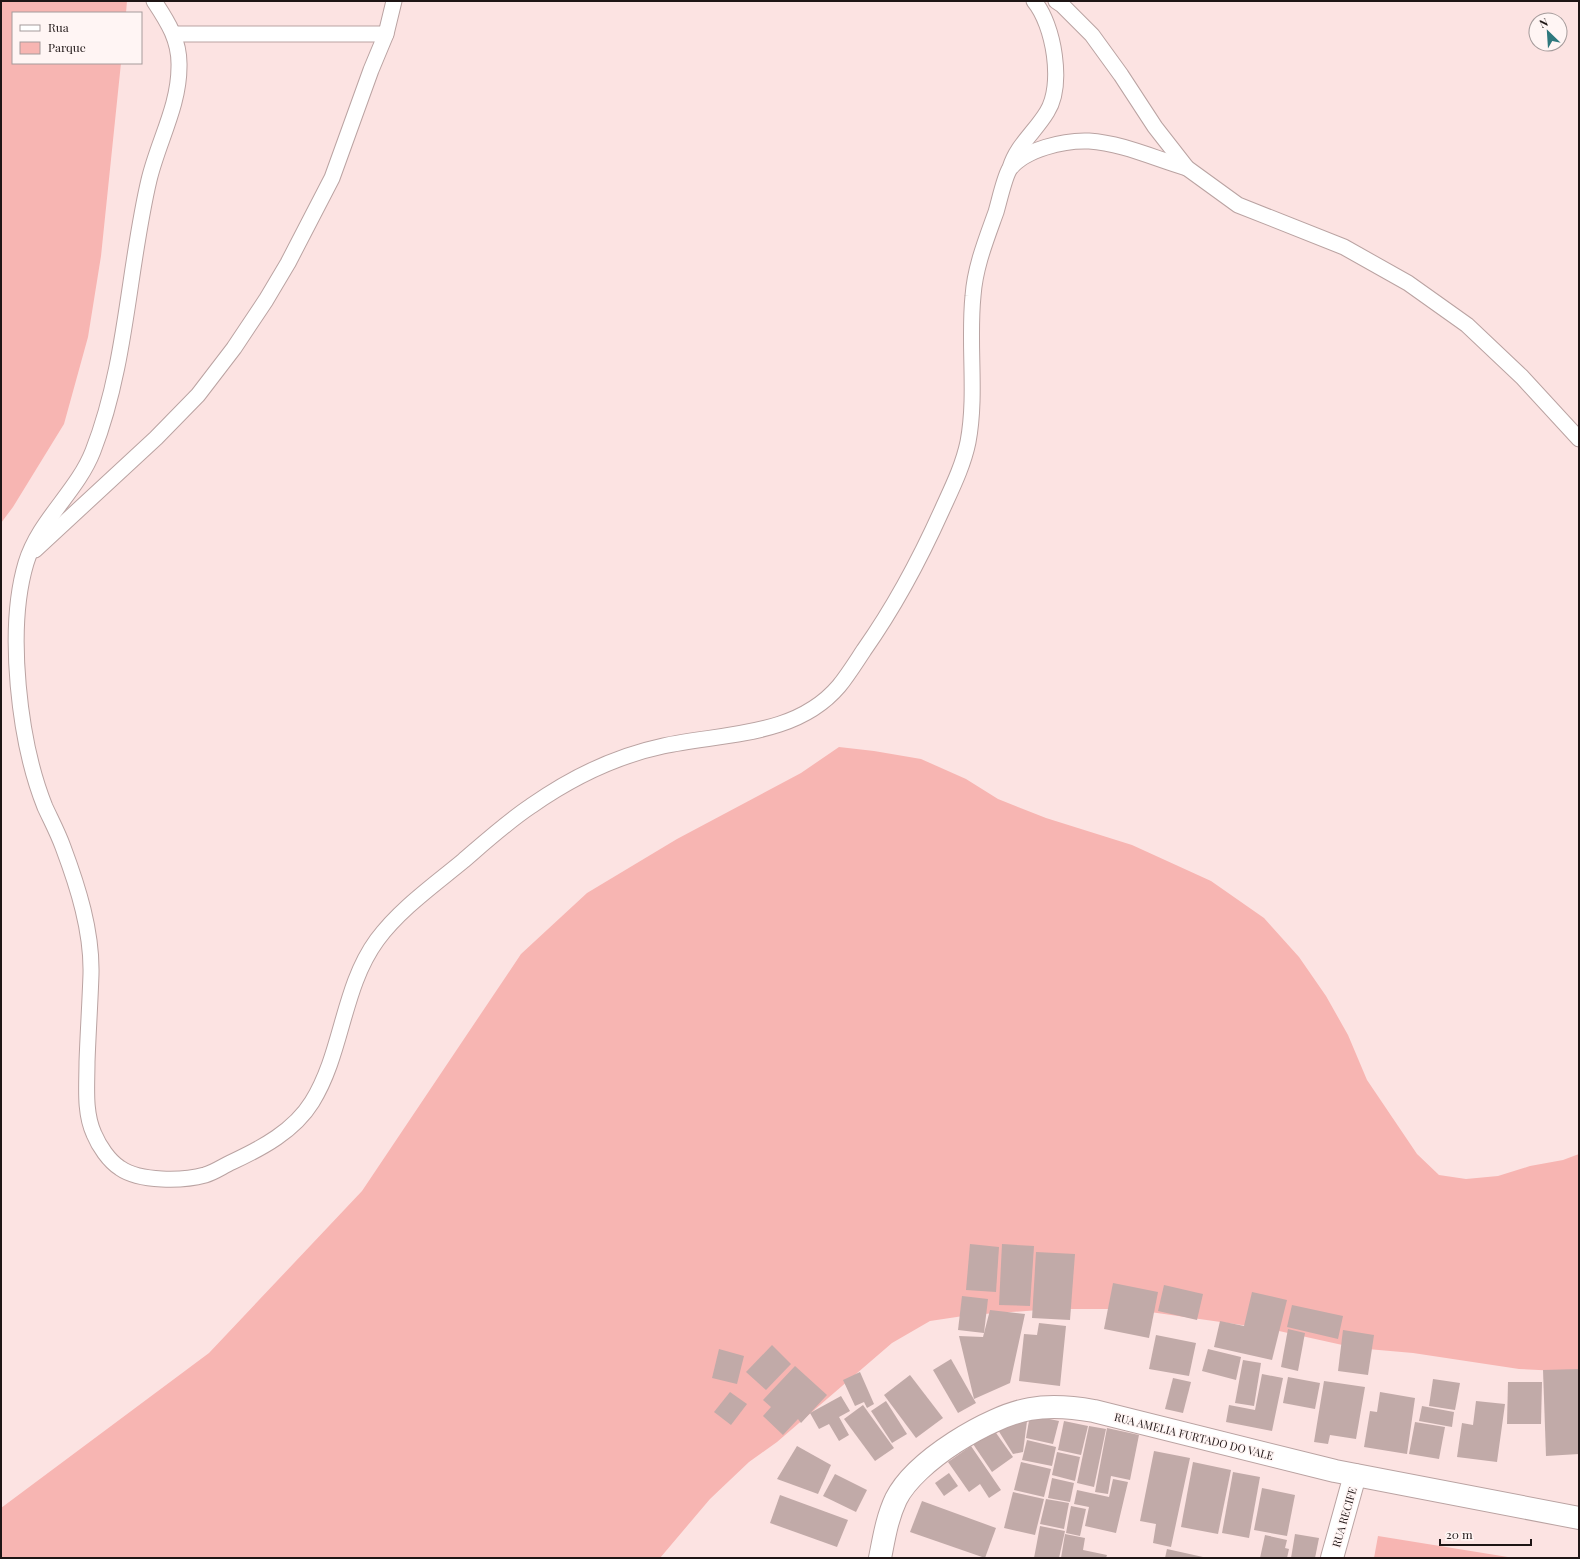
<svg xmlns="http://www.w3.org/2000/svg" width="1580" height="1559" font-family="'Playfair Display',serif">
<style>
.green{fill:#f7b5b2}
.building{fill:#c1aaa8}
.lines{fill:none;stroke-linecap:round;stroke-linejoin:round}
.lane-casing{stroke:#baa3a2;stroke-width:17}
.street-casing{stroke:#baa3a2;stroke-width:24}
.lane{stroke:#fff;stroke-width:15}
.street{stroke:#fff;stroke-width:22}
.labels{text-anchor:middle;dominant-baseline:central;stroke-width:3;stroke-linejoin:round;paint-order:stroke}
.street-label{font-size:11px;fill:#1e1515;stroke:#fff5f4}
</style>
<rect width="100%" height="100%" fill="#fce3e2"/>
<g class="green">
<polygon points="1,1 127,1 126,13 13,13 13,63 121,63 101,256 88,337 64,424 13,507 1,523"/>
<polygon points="839,747 874,751 921,759 966,779 998,799 1046,818 1132,845 1211,881 1264,918 1299,957 1326,996 1348,1035 1367,1080 1417,1154 1439,1175 1466,1179 1498,1176 1530,1166 1563,1160 1579,1154 1579,1372 1519,1369 1413,1353 1356,1348 1270,1329 1129,1309 1053,1309 970,1315 930,1321 892,1343 777,1442 749,1462 710,1499 660,1558 1,1558 1,1508 209,1353 362,1191 521,954 587,893 677,839 801,773"/>
<polygon points="1378,1536 1514,1558 1374,1558"/>
</g>
<g class="building">
<polygon points="970,1244 999,1247 996,1292 966,1290"/>
<polygon points="1002,1244 1034,1246 1030,1306 999,1305"/>
<polygon points="1036,1252 1075,1254 1070,1320 1032,1318"/>
<polygon points="1113,1283 1158,1292 1149,1338 1104,1329"/>
<polygon points="1164,1285 1203,1294 1197,1320 1158,1311"/>
<polygon points="1252,1292 1287,1300 1272,1360 1214,1347 1220,1321 1244,1326"/>
<polygon points="962,1296 988,1299 984,1333 958,1330"/>
<polygon points="1292,1305 1343,1316 1338,1339 1287,1327"/>
<polygon points="990,1310 1025,1314 1010,1383 974,1399 959,1336 983,1337"/>
<polygon points="1039,1323 1066,1326 1060,1386 1019,1381 1024,1334 1037,1335"/>
<polygon points="1288,1329 1305,1333 1298,1371 1281,1367"/>
<polygon points="1343,1330 1374,1335 1368,1375 1338,1371"/>
<polygon points="1156,1335 1196,1343 1189,1376 1149,1369"/>
<polygon points="772,1345 791,1364 766,1390 746,1372"/>
<polygon points="719,1349 744,1356 737,1384 712,1378"/>
<polygon points="1208,1349 1241,1357 1236,1380 1202,1371"/>
<polygon points="951,1359 976,1403 958,1413 933,1370"/>
<polygon points="1243,1360 1261,1363 1254,1406 1235,1403"/>
<polygon points="795,1366 827,1395 801,1423 798,1419 783,1435 763,1416 771,1407 763,1400"/>
<polygon points="1579,1369 1579,1454 1546,1456 1543,1370"/>
<polygon points="860,1372 874,1404 867,1408 864,1402 855,1406 843,1380"/>
<polygon points="1262,1374 1283,1378 1272,1431 1226,1422 1229,1405 1255,1410"/>
<polygon points="910,1375 943,1418 916,1438 884,1395"/>
<polygon points="1288,1377 1320,1383 1315,1409 1283,1403"/>
<polygon points="1173,1378 1191,1382 1183,1413 1165,1409"/>
<polygon points="1433,1379 1460,1383 1455,1410 1429,1406"/>
<polygon points="1324,1381 1365,1387 1356,1439 1330,1435 1328,1444 1314,1442"/>
<polygon points="1508,1382 1542,1382 1541,1424 1507,1424"/>
<polygon points="730,1392 747,1404 731,1425 714,1412"/>
<polygon points="1380,1392 1415,1398 1407,1454 1364,1447 1370,1411 1377,1412"/>
<polygon points="841,1396 850,1411 839,1417 849,1435 839,1441 829,1424 819,1429 810,1413"/>
<polygon points="886,1401 907,1434 892,1443 871,1411"/>
<polygon points="1476,1401 1505,1404 1497,1462 1457,1457 1462,1423 1473,1425"/>
<polygon points="863,1405 894,1448 875,1461 844,1419"/>
<polygon points="1422,1406 1454,1412 1452,1427 1419,1421"/>
<polygon points="1030,1415 1059,1421 1053,1444 1026,1438"/>
<polygon points="1027,1421 1023,1452 1013,1454 998,1430"/>
<polygon points="1064,1421 1088,1426 1081,1455 1058,1450"/>
<polygon points="1415,1422 1445,1427 1439,1459 1409,1454"/>
<polygon points="1089,1426 1106,1429 1094,1487 1077,1483"/>
<polygon points="1107,1428 1139,1435 1130,1480 1111,1476 1108,1494 1095,1492"/>
<polygon points="994,1430 1013,1457 992,1472 973,1444"/>
<polygon points="1027,1440 1056,1447 1052,1466 1022,1460"/>
<polygon points="797,1446 831,1465 818,1494 777,1479"/>
<polygon points="971,1446 1001,1490 989,1498 980,1484 969,1492 948,1462"/>
<polygon points="1154,1451 1190,1458 1171,1547 1153,1543 1156,1524 1140,1521"/>
<polygon points="1057,1452 1080,1457 1075,1481 1052,1475"/>
<polygon points="1021,1462 1051,1469 1044,1497 1014,1490"/>
<polygon points="1193,1462 1231,1470 1218,1534 1181,1527"/>
<polygon points="1233,1472 1260,1477 1249,1538 1222,1533"/>
<polygon points="949,1473 958,1486 944,1496 935,1483"/>
<polygon points="835,1474 867,1490 856,1512 823,1496"/>
<polygon points="1052,1478 1074,1483 1070,1502 1048,1498"/>
<polygon points="1113,1479 1128,1482 1116,1533 1085,1526 1089,1507 1074,1504 1077,1490 1109,1497"/>
<polygon points="1262,1488 1295,1495 1287,1536 1254,1530"/>
<polygon points="1013,1492 1044,1499 1035,1535 1004,1528"/>
<polygon points="780,1495 848,1520 837,1547 770,1523"/>
<polygon points="1046,1499 1069,1503 1064,1529 1040,1524"/>
<polygon points="922,1501 996,1528 985,1558 910,1532"/>
<polygon points="1071,1506 1086,1509 1080,1536 1066,1533"/>
<polygon points="1040,1526 1065,1531 1059,1558 1034,1558"/>
<polygon points="1065,1534 1085,1538 1083,1550 1107,1555 1106,1558 1061,1558"/>
<polygon points="1295,1534 1319,1538 1315,1558 1291,1558"/>
<polygon points="1265,1535 1287,1540 1285,1548 1289,1549 1287,1558 1260,1558"/>
<polygon points="1167,1549 1203,1557 1203,1558 1165,1558"/>
</g>
<g class="lines">
<defs>
<g id="lane">
<path d="M154 1C168 22 180 41 179 67 179 106 158 142 149 180 128 269 127 364 93 451 77 492 39 520 26 563 6 630 19 742 45 807 51 820 58 833 63 847 78 887 92 931 91 974 90 1004 88 1033 87 1062 87 1086 84 1112 94 1134 99 1146 109 1161 120 1168 140 1182 183 1181 205 1175 215 1172 223 1166 232 1162 262 1148 294 1131 312 1102 343 1052 342 988 377 940 400 909 434 885 463 861 485 842 507 822 531 806 571 778 616 756 663 746 723 733 796 737 839 686 848 675 856 662 864 650 895 606 920 559 942 510 952 488 963 466 968 442 977 394 968 344 973 296 975 267 986 240 996 212 999 202 1004 179 1009 170 1024 149 1065 140 1089 141 1122 143 1156 159 1187 168"/>
<polyline points="1056,1 1062,5 1092,35 1121,75 1155,127 1187,168 1238,205 1344,247 1408,283 1467,325 1522,377 1579,439"/>
<polyline points="174,34 386,34"/>
<path d="M1010 168C1017 145 1035 132 1047 112 1064 85 1054 25 1034 1"/>
<polyline points="35,550 156,438 198,395 234,348 266,300 288,263 332,178 371,70 386,34 394,1"/>
</g>
<g id="street">
<path d="M880 1558C884 1538 887 1518 896 1499 915 1461 989 1416 1030 1409 1052 1405 1072 1407 1094 1411L1335 1471 1579 1518"/>
<polyline points="1332,1558 1355,1475"/>
</g>
</defs>
<use href="#lane" class="lane-casing"/>
<use href="#street" class="street-casing"/>
<use href="#lane" class="lane"/>
<use href="#street" class="street"/>
</g>
<g class="labels">
<g class="street-label">
<text transform="translate(1194 1436) rotate(14)">RUA AMELIA FURTADO DO VALE</text>
<text transform="translate(1344 1517) rotate(-74)">RUA RECIFE</text>
</g>
</g>
<rect width="1580" height="1559" fill="none" stroke="#1e1515" stroke-width="4"/>
<rect x="12" y="12" width="130" height="52" fill="#fff5f4" stroke="#a59b9b"/>
<rect x="20" y="25" width="20" height="6" fill="#ffffff" stroke="#a59b9b"/>
<text x="48" y="32" font-size="12" fill="#1e1515">Rua</text>
<rect x="20" y="42" width="20" height="12" fill="#f7b5b2" stroke="#a59b9b"/>
<text x="48" y="52" font-size="12" fill="#1e1515">Parque</text>
<g transform="translate(1548 32) rotate(335)"><circle r="19" fill="#fff5f4" stroke="#a59b9b"/>
<path d="M0-3L7 15L0 10L-7 15Z" fill="#2e787d"/>
<text y="-6" font-size="11" font-weight="bold" text-anchor="middle" fill="#1e1515">N</text>
</g>
<path d="M1440 1539v6h91v-6" fill="none" stroke="#1e1515" stroke-width="2"/>
<text x="1446" y="1539" font-size="12" fill="#1e1515" stroke="#fff5f4" stroke-width="3" paint-order="stroke">20 m</text>
</svg>
